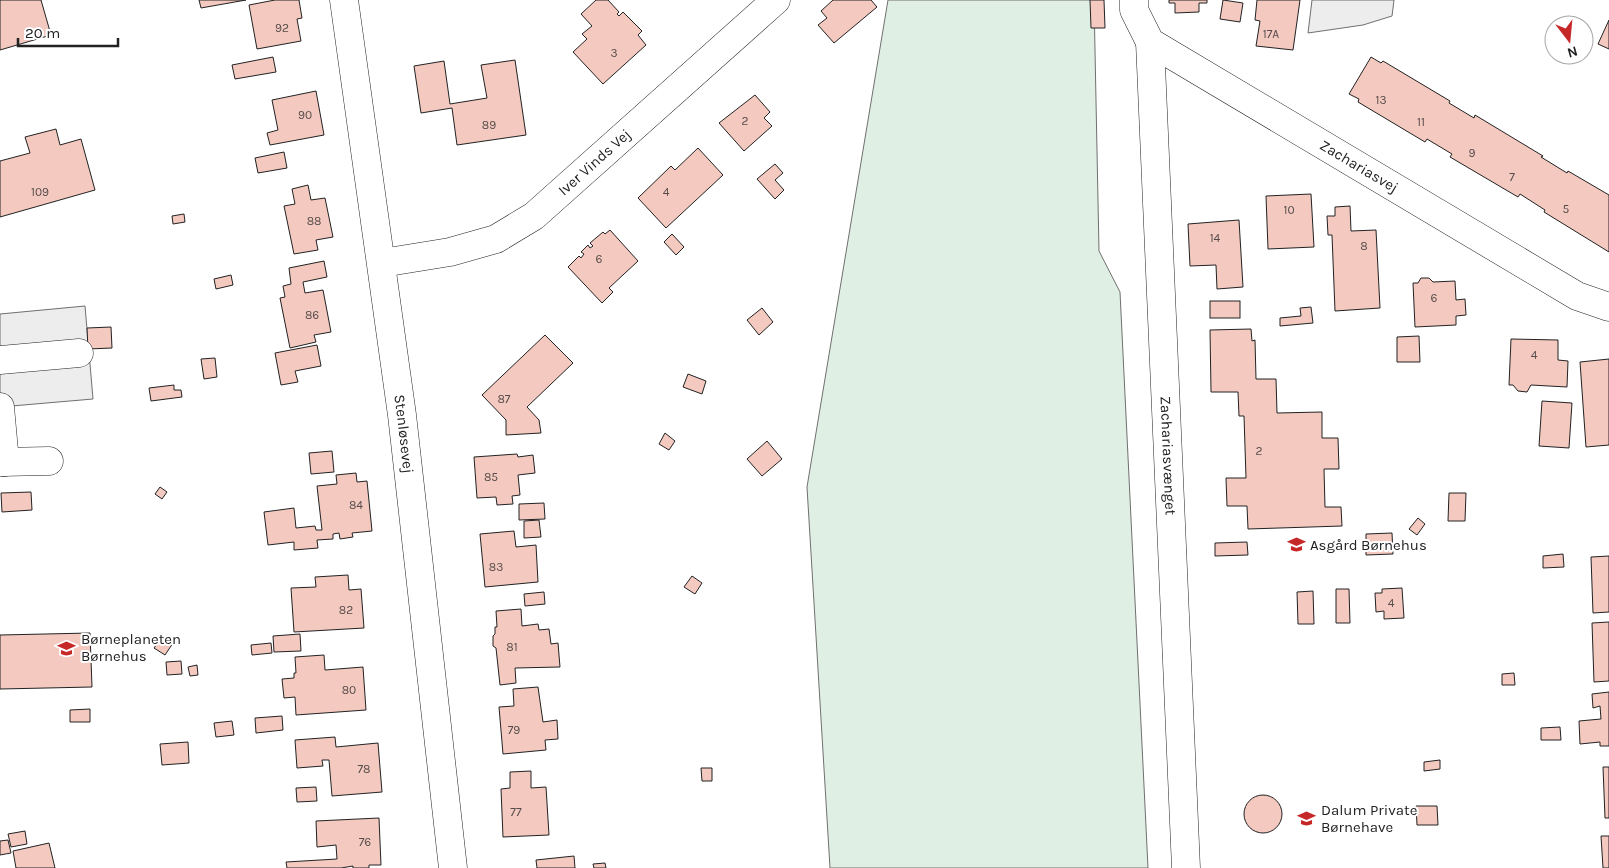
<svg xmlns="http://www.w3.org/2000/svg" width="1609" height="868" font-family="Karla,sans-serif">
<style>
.green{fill:#e0efe3;stroke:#6f6f6f}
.parking{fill:#ededed;stroke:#6f6f6f}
.building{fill:#f3c9c0;stroke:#222}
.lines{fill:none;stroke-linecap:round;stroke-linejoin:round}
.minor-casing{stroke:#222;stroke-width:29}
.minor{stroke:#fff;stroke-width:28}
.labels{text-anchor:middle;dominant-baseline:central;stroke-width:4;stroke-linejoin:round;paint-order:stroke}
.number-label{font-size:12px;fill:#564c4a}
.street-label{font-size:15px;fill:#222;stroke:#fff}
.poi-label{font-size:15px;fill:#222;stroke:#fff;text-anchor:start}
</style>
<rect width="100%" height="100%" fill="#fff"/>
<polygon class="green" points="888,0 1094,0 1099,251 1120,292 1148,868 830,868 807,487"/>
<g class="parking">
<polygon points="1312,0 1394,0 1392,16 1363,25 1308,33"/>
<polygon points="85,306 93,399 0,407 0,314"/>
</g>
<g class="building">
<polygon points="0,0 41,0 51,35 0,50"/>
<polygon points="199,0 246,0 201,8"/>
<polygon points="275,0 299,0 302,18 297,19 301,41 257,49 249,5"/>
<polygon points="596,0 608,0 619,12 617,14 619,16 623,12 642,31 638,35 646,45 603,84 573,52 587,39 582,34 592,26 581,14"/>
<polygon points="833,0 871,0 877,7 834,43 818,25 827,18 821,11"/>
<polygon points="1090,0 1104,0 1105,28 1091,28"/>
<polygon points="1169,0 1207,0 1207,3 1199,3 1199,12 1175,13 1175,3 1169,3"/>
<polygon points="1223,0 1243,3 1240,22 1220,19"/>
<polygon points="1257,0 1300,0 1293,50 1256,46 1260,21 1255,20"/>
<polygon points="1609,20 1609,49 1598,44"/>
<polygon points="273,57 276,72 235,79 232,65"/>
<polygon points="1371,57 1381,63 1383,61 1450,101 1449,103 1474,118 1475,115 1543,156 1541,157 1567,173 1568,171 1609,195 1609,252 1544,212 1545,210 1520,194 1518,197 1450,157 1452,154 1427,139 1425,142 1358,102 1359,99 1349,94"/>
<polygon points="515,60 526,135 457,145 452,108 421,113 414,66 444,61 450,104 487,98 481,65"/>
<polygon points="316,91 324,135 270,145 267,133 278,130 272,100"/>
<polygon points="755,95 770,112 764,118 772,126 744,151 719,123"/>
<polygon points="56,129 60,145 81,139 95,190 0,217 0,161 30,153 25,137"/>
<polygon points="698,148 723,175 666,228 638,198 671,166 675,170"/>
<polygon points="284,152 287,168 258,173 255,158"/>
<polygon points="775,164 783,173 775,180 784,190 775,199 757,179"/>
<polygon points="308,185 311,200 325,198 333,237 316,240 318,250 294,254 284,206 295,204 292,189"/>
<polygon points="1311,194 1314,247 1268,249 1266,196"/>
<polygon points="1350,206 1351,231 1376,230 1380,308 1335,311 1332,235 1328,235 1327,216 1335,216 1335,207"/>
<polygon points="184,214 185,222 173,224 172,216"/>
<polygon points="1239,220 1243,287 1217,289 1216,265 1190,266 1188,224"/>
<polygon points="610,230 638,261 609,288 613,292 602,303 568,267 579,256 581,258 584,254 581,252 588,245 590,248 593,246 590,243 603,232 605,234"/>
<polygon points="672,234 684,247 676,255 664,242"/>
<polygon points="324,261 327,277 303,282 305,293 323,290 331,332 314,335 316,342 290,348 280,298 285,297 283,286 291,284 289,268"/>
<polygon points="231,275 233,285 216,289 214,279"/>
<polygon points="1421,278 1429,278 1433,282 1455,281 1456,300 1465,299 1466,315 1456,316 1456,325 1415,327 1413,283 1418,283"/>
<rect x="1210" y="301" width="30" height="17"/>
<polygon points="1311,307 1313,323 1280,326 1280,318 1301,316 1300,308"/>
<polygon points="762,308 773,322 759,335 747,320"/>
<polygon points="111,327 112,348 88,349 87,328"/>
<polygon points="1251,329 1252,341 1255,340 1256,379 1276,379 1277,413 1322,412 1322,438 1338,438 1339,469 1324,469 1325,507 1341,507 1342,526 1248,529 1247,506 1227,506 1226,478 1246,478 1244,416 1239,416 1238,392 1211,392 1210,330"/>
<polygon points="545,335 573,363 527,407 539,420 541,433 506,435 506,420 482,395"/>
<polygon points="1419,336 1420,362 1397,362 1397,337"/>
<polygon points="1511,339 1558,340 1558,360 1568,361 1567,387 1531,385 1527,392 1518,391 1513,385 1509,385"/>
<polygon points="317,345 321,366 295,371 298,382 281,385 275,353"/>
<polygon points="215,358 217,377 204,379 201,359"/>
<polygon points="1609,359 1609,445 1586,447 1580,362"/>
<polygon points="688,374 706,381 702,394 683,387"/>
<polygon points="174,385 174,390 181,390 182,397 151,401 149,388"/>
<polygon points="1542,401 1572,403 1569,448 1539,446"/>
<polygon points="665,433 675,441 669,450 659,444"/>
<polygon points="767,441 782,459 762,476 747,459"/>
<polygon points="332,451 334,472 311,474 309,453"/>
<polygon points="517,454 518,457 533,455 535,473 518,475 520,495 512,496 513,504 497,505 496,497 477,498 474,457"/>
<polygon points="356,473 357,482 367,481 372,531 352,533 353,537 340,539 339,533 333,534 333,539 317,540 318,548 294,550 294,542 268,545 264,512 294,508 296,528 315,526 316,530 322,530 317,486 337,484 336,475"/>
<polygon points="160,487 167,492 162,499 155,494"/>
<polygon points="31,492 32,510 2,512 1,493"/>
<polygon points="1449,493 1466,493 1465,521 1448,521"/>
<polygon points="544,503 545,519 519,520 519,504"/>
<polygon points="1418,518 1425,524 1417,535 1409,529"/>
<polygon points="539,520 541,537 524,538 524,521"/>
<polygon points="514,531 516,547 536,545 538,582 485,587 480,534"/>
<polygon points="1392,533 1393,554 1366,555 1366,534"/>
<polygon points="1247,542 1248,555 1215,556 1215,543"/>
<polygon points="1563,554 1564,567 1543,568 1543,556"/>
<polygon points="1609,556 1609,612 1593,613 1591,557"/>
<polygon points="348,575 349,590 361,589 364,628 294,632 291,588 316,587 315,577"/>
<polygon points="692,576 702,583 695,594 684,587"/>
<polygon points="1402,588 1404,618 1384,619 1384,611 1376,612 1375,593 1382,593 1382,589"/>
<polygon points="1336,589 1349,589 1350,623 1336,623"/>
<polygon points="1313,591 1314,624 1298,624 1297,592"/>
<polygon points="544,592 545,604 525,606 524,594"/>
<polygon points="521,609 522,626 538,624 539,630 549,629 551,644 558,643 560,667 515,668 516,683 500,685 496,648 493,646 493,636 495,634 495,627 497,627 496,611"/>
<polygon points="1609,622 1609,681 1594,682 1592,623"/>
<polygon points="90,633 92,687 0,689 0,635"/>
<polygon points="300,634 301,651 274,652 273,636"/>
<polygon points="163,636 173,643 165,655 154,648"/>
<polygon points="271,643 272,653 252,655 251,645"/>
<polygon points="324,655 325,670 363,667 366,710 296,715 295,697 284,698 282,679 294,678 294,673 296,673 295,657"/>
<polygon points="181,661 182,674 167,675 166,662"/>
<polygon points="197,665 198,675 190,676 188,667"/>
<polygon points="1514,673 1515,685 1502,685 1502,674"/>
<polygon points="538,687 543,722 557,720 558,739 545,740 546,750 503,754 499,707 514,706 513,689"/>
<polygon points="1609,692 1609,746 1600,746 1600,742 1580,744 1579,721 1601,719 1600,706 1593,708 1592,694"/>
<polygon points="90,709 90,722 70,722 70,710"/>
<polygon points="282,716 283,730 256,733 255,718"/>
<polygon points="232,721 234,735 216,737 214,723"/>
<polygon points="1560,727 1561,740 1541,740 1541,728"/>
<polygon points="335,737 336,747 378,743 382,792 332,796 329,760 322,760 323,766 297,768 295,740"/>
<polygon points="188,742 189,763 162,765 160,744"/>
<polygon points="1440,760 1440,769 1424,771 1424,762"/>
<polygon points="1603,767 1609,767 1609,818 1605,818"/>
<polygon points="701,768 712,768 712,781 702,781"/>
<polygon points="531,771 531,788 546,787 549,835 503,837 501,789 510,788 510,772"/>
<polygon points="316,787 317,801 297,802 296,788"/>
<circle cx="1263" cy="814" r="19"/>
<polygon points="1416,806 1437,806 1438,825 1417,825"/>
<polygon points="379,818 381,865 369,865 369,868 353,868 353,866 341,868 287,868 286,862 337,859 336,845 317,847 316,821"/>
<polygon points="25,831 27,844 11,847 8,834"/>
<polygon points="1601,836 1609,836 1609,868 1603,868"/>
<polygon points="8,840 11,853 0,855 0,841"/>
<polygon points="49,843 55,868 16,868 13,851"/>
<polygon points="574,856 575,868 537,868 536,860"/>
<polygon points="605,863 606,868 594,868 593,864"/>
</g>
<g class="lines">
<defs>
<g id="minor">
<path id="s1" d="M344 0 402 415 453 868"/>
<path id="s2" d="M1134 0V10L1150 42 1577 296 1609 307"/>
<path id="s3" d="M1150 42 1186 868"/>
<path id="s4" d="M382 263 450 252 496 239 534 216 776 0"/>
<polyline points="0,360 79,353"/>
<polyline points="0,407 5,462"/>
<polyline points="0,462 49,461"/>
</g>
</defs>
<use href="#minor" class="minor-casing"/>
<use href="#minor" class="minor"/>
</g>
<defs>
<symbol id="school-bare" viewBox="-9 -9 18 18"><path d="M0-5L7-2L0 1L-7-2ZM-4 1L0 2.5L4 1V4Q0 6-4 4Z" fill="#c62828" stroke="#fff" stroke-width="2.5" paint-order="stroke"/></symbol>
</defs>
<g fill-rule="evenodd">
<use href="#school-bare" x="1284" y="532" width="25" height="25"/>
<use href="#school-bare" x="54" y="636" width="25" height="25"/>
<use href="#school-bare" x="1294" y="806" width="25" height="25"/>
</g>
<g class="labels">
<g class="number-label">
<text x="282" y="28">92</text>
<text x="1271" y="34">17A</text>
<text x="614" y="53">3</text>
<text x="1381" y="100">13</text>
<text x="305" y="115">90</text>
<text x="745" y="121">2</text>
<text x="1421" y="122">11</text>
<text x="489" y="125">89</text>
<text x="1472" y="153">9</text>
<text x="1512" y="177">7</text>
<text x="40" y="192">109</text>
<text x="666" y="192">4</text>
<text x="1566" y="209">5</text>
<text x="1289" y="210">10</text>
<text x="314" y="221">88</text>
<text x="1215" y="238">14</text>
<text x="1364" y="246">8</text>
<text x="599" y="259">6</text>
<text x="1434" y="298">6</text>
<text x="312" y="315">86</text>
<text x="1534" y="355">4</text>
<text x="504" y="399">87</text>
<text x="1259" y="451">2</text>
<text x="491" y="477">85</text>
<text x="356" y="505">84</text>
<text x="496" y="567">83</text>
<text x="1391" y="603">4</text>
<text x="346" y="610">82</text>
<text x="512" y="647">81</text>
<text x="349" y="690">80</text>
<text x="514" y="730">79</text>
<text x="364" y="769">78</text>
<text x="516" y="812">77</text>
<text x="365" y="842">76</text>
</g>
<g class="street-label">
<text stroke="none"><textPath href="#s4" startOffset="242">Iver Vinds Vej</textPath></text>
<text stroke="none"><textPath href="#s2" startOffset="289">Zachariasvej</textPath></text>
<text stroke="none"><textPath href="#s1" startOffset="438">Stenløsevej</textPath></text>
<text stroke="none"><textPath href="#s3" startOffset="414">Zachariasvænget</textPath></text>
</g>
<g class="poi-label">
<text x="1310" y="545">Asgård Børnehus</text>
<text x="81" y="639">Børneplaneten<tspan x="81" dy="17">Børnehus</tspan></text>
<text x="1321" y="810">Dalum Private<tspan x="1321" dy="17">Børnehave</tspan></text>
</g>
</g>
<g transform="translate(1569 40) rotate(164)"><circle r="24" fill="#ffffff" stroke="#a7a7a7"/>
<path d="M0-4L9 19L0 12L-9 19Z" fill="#c62828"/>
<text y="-8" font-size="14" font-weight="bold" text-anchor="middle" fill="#222222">N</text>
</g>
<path d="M18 38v8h100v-8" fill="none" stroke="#222222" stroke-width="2.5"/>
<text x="25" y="38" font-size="15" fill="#222222" stroke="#ffffff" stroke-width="4" paint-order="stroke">20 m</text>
</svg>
